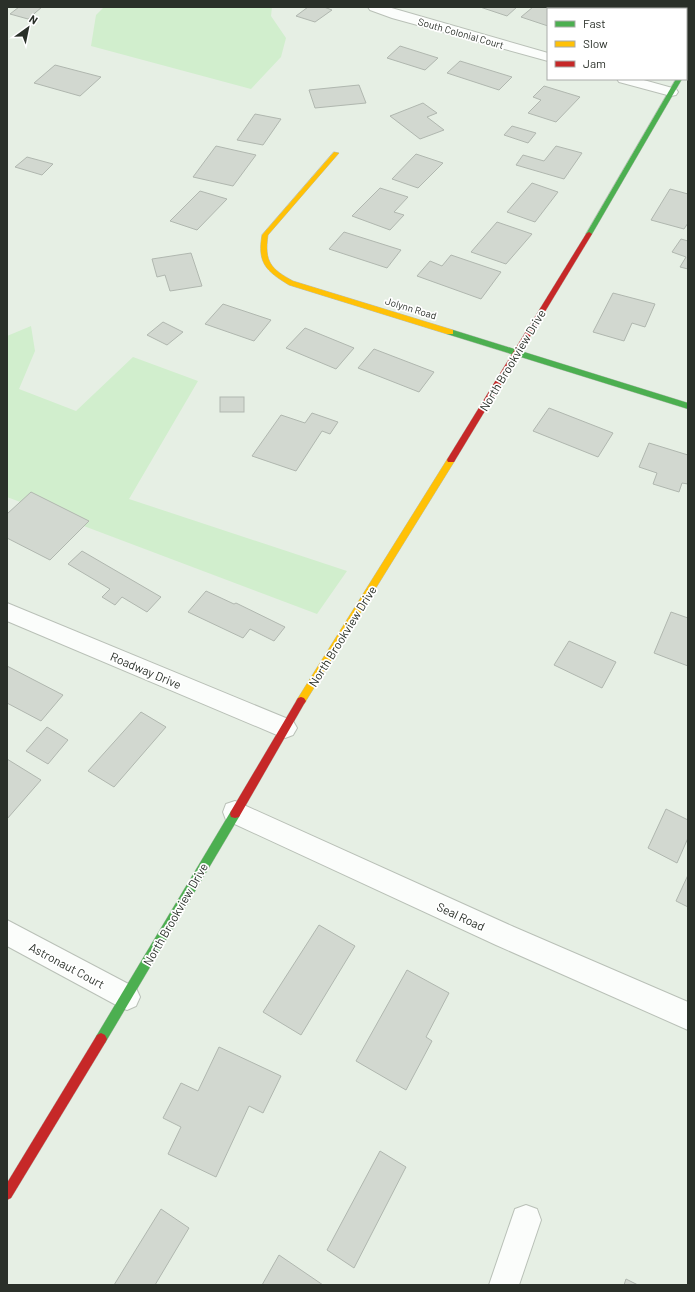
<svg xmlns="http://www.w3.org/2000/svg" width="695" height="1292" font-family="Barlow,sans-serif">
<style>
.green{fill:#d1eecd}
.building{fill:#d2d8d0;stroke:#b0b7af}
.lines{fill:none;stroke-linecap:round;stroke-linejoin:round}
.street-casing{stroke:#b9c0b7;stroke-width:2}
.fast-casing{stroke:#b9c0b7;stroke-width:1}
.slow-casing{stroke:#b9c0b7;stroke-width:1}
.jam-casing{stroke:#b9c0b7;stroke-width:1}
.street{fill:#fbfdfb;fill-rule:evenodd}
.fast{fill:#4caf50;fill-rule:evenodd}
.slow{fill:#ffc107;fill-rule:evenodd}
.jam{fill:#c62828;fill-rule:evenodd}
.labels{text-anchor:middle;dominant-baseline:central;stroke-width:3.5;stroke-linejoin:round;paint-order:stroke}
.far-street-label{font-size:10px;fill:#2a3029;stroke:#fff}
.street-label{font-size:12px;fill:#2a3029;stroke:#fff}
</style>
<rect width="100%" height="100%" fill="#e6efe4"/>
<g class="green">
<polygon points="104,7 272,7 271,16 286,38 281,57 251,89 91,46 96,15"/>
<polygon points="31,326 35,351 19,389 76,411 133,357 198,381 129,499 347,571 317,614 7,497 7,336"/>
</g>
<g class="building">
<polygon points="19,7 42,7 28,19 10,14"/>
<polygon points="308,7 324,7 332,10 315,22 296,16"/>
<polygon points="480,7 517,7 507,16"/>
<polygon points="533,7 553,7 558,9 548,9 548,26 521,17"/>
<polygon points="639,7 669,7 667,9 646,9"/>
<polygon points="400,46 438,58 425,70 387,58"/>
<polygon points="460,61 512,77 499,90 447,73"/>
<polygon points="55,65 101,77 80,96 34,83"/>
<polygon points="359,85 366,103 315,108 309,90"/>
<polygon points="544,86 580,97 556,122 528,113 541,100 533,97"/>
<polygon points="423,103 437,113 427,117 444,130 420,139 390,116"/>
<polygon points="255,114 281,119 263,145 237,140"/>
<polygon points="512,126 536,133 528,143 504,135"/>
<polygon points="216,146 256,155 233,186 193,177"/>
<polygon points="556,146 582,153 564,179 516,165 523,155 544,161"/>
<polygon points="416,154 443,163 418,188 392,179"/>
<polygon points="27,157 53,164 42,175 15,167"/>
<polygon points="532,183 558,192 535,222 507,212"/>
<polygon points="380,188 408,197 394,212 404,215 390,230 352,216"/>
<polygon points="670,189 688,194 688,223 684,229 651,220"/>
<polygon points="200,191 227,199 197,230 170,221"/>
<polygon points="497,222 532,234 506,264 471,252"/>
<polygon points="344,232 401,250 387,268 329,249"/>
<polygon points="681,239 688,241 688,269 680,267 686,257 672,252"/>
<polygon points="191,253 202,286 170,291 165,275 157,277 152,259"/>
<polygon points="451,255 501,272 481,299 417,276 430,261 442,266"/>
<polygon points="613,293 655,304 645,327 632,323 624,341 593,332"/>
<polygon points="223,304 271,320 254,341 205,324"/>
<polygon points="163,322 183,332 167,345 147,335"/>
<polygon points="305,328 354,348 336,369 286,348"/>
<polygon points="374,349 434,372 419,392 358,368"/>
<rect x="220" y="397" width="24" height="15"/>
<polygon points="549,408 613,433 598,457 533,431"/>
<polygon points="312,413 338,422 330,434 322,431 296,471 252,456 281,415 305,423"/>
<polygon points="649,443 688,455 688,484 682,483 679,492 653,484 657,473 639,467"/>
<polygon points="31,492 89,521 50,560 7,538 7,514"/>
<polygon points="82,551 161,597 147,612 122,597 115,605 102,597 110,589 68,564"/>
<polygon points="206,591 234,604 236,603 285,627 274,641 250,629 243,638 188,612"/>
<polygon points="671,612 688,618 688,666 654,653"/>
<polygon points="569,641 616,662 602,688 554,665"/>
<polygon points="7,666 63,695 41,721 7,703"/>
<polygon points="141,712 166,727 114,787 88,771"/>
<polygon points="47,727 68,740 48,764 26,751"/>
<polygon points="7,759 41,780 7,819"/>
<polygon points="666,809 688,820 688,838 677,863 648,848"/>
<polygon points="688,875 688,907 676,901"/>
<polygon points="319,925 355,946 301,1035 263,1012"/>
<polygon points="407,970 449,993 426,1037 432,1041 406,1090 356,1061"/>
<polygon points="219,1047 281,1076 263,1113 249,1106 216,1177 168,1154 181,1127 163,1118 181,1083 198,1091"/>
<polygon points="380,1151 406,1167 354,1268 327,1250"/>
<polygon points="161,1209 189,1228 155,1285 114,1285"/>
<polygon points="279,1255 323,1285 262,1285"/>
<polygon points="626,1279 638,1285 624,1285"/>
</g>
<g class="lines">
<defs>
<g id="street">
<polygon points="368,7 388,7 548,53 548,61 392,18 370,10"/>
<rect x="686" y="60" width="2" height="12"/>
<polygon points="617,79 640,79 676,89 678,92 676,95 671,96 619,82"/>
<polygon points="7,603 293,721 297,728 293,735 285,738 277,735 7,621"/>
<polygon points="235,801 514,927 688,1002 688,1030 496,945 226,820 223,812 226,804"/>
<polygon points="7,920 136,988 140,997 136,1006 127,1010 118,1006 7,946"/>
<polygon points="526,1205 537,1209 541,1220 519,1285 489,1285 515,1209"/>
</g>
<g id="fast">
<polygon points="676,79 682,79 592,234 591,235 587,235 586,234"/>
<polygon points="447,330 453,330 688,403 688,409 447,334"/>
<polygon points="235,810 239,811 240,814 239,817 105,1043 101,1045 97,1043 95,1039 97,1035 231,811"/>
</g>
<g id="slow">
<path d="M334 152 339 153 268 235C264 262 271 269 293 281L453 330V334H447L289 285C266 271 257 263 262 235Z"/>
<polygon points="451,457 454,458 455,460 454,462 304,704 301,705 298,704 296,701 298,698 448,458"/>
</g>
<g id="jam">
<polygon points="589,232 592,234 454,462 448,462 447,460 448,458 586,234"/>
<polygon points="301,697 304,698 306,701 304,704 239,817 235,818 231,817 230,814 231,811 298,698"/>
<polygon points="101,1033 105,1035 107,1039 105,1043 11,1198 7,1200 7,1183 97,1035"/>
</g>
</defs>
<use href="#street" class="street-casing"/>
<use href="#fast" class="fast-casing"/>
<use href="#slow" class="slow-casing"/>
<use href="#jam" class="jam-casing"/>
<use href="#street" class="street"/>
<use href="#fast" class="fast"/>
<use href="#slow" class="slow"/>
<use href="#jam" class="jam"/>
</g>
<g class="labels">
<g class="far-street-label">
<text transform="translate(461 33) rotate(16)">South Colonial Court</text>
<text transform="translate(411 308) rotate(17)">Jolynn Road</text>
</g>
<g class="street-label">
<text transform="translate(512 360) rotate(-59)">North Brookview Drive</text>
<text transform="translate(342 636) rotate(-58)">North Brookview Drive</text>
<text transform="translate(146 670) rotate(23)">Roadway Drive</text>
<text transform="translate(175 914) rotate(-60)">North Brookview Drive</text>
<text transform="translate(461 916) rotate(25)">Seal Road</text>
<text transform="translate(67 965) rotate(28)">Astronaut Court</text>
</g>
</g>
<rect width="695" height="1292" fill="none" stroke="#2a3029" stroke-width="16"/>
<rect x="547" y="8" width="140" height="72" fill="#ffffff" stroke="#aaaca9"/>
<rect x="555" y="21" width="20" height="6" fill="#4caf50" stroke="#aaaca9"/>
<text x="583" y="28" font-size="12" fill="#2a3029">Fast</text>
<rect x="555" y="41" width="20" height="6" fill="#ffc107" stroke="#aaaca9"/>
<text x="583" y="48" font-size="12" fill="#2a3029">Slow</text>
<rect x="555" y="61" width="20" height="6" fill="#c62828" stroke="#aaaca9"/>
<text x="583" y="68" font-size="12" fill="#2a3029">Jam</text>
<g transform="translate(28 28) rotate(33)" stroke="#ffffff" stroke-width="3" paint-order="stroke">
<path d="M0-3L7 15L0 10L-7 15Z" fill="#2a3029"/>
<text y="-6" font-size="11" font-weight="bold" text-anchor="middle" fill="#2a3029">N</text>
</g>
</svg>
